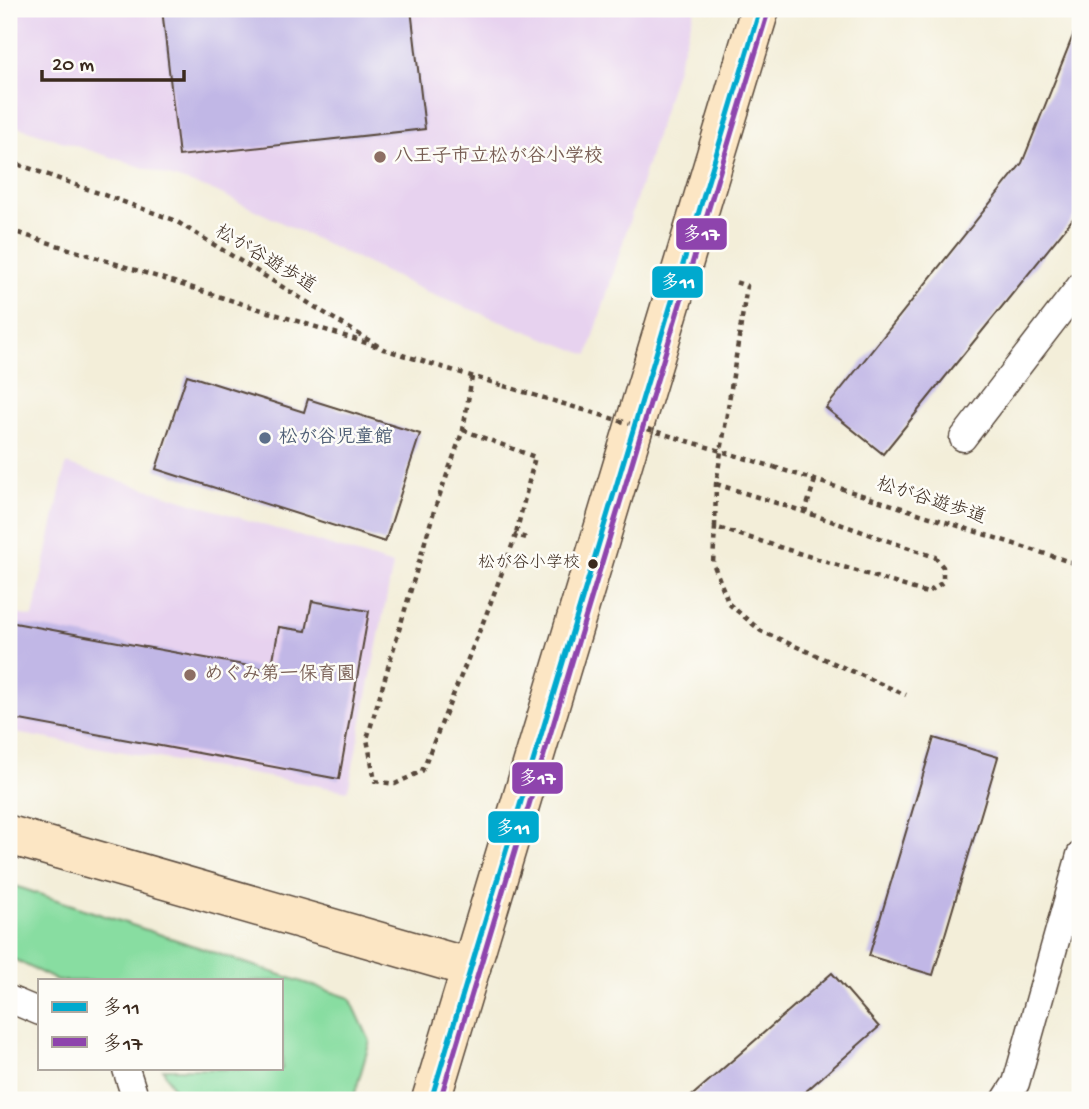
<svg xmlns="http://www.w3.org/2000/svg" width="1089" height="1109" font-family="'Gochi Hand','Klee One',sans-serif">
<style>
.built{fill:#e7d2ef}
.green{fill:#88dda1;stroke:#628460;stroke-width:2}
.building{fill:#c1b7e6}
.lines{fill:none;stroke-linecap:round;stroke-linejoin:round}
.lane-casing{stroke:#57473a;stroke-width:29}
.secondary-casing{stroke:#57473a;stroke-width:41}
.path{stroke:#57473a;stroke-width:4.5;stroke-dasharray:5 5;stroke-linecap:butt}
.lane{stroke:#fff;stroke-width:26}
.secondary{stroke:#fce6c4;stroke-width:38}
.path-bridge{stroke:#57473a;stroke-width:4.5;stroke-dasharray:5 5;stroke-linecap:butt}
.bus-1-casing{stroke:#fdfcf7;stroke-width:10}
.bus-2-casing{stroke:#fdfcf7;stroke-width:10}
.bus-1{stroke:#00a9ce;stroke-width:5}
.bus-2{stroke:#8e44ad;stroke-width:5}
.education-dot{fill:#8d6e63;stroke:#fdfcf7;stroke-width:2.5}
.service-dot{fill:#5c6f8a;stroke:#fdfcf7;stroke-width:2.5}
.bus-dot{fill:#3b2a1e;stroke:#fdfcf7;stroke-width:2.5}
.labels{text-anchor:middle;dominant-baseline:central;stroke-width:5;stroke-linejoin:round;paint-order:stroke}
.bus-label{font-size:17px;fill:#3b2a1e;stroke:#fdfcf7;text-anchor:end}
.education-label{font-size:19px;font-weight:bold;fill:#785e54;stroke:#fdfcf7;text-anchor:start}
.street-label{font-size:19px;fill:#3b2a1e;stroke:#fdfcf7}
.service-label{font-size:19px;font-weight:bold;fill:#4e5e75;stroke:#fdfcf7;text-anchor:start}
.line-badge{stroke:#fdfcf7;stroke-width:2.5}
.badge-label{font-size:19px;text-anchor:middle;font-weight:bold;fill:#fff}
</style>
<rect width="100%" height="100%" fill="#fdfcf7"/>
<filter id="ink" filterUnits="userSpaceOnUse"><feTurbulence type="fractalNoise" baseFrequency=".0143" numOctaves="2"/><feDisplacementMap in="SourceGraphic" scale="14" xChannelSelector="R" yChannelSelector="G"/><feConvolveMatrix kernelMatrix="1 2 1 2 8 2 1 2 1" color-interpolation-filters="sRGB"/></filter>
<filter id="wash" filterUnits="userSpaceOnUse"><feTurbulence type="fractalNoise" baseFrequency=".00686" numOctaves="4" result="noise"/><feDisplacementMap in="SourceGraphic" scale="28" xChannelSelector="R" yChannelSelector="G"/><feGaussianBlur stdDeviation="1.57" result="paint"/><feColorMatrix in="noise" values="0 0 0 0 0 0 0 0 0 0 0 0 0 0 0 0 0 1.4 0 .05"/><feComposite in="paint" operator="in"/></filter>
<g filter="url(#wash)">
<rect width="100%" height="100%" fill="#f3eed9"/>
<g class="built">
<polygon points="9,9 695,9 588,355 431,294 215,191 9,124"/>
<polygon points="66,464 393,565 348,791 9,732 9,613 33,617"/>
</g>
<polygon class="green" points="9,884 350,998 370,1041 353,1100 179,1100 163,1069 282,1069 282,981 58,981 9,957"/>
<g id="blocks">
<g class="building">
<polygon points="162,9 411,9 425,129 179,156"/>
<polygon points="1078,23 1080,24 1080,210 883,454 826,408 1022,163"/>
<polygon points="187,375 304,412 308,399 420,434 385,542 156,469"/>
<polygon points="312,601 369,611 339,779 9,718 9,622 271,670 279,627 306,631"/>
<polygon points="934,738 998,757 933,975 869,956"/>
<polygon points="832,973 879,1027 796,1100 687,1100"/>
</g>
</g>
</g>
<g filter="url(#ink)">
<use href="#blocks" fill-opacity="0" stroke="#57473a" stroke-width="2"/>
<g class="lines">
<defs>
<g id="lane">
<polyline points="963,438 1080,286"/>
<polyline points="9,999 40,1012"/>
<polyline points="126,1069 136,1100"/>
<polyline points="1005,1100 1016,1083 1080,855"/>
</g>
<g id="secondary">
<polyline points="9,835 471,968"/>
<polyline points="431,1100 760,9"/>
</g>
</defs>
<use href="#lane" class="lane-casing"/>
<use href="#secondary" class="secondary-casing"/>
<g class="path">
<polyline points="9,161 174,220 383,349 504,386"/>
<polyline points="9,230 376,346"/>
<polyline points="472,377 463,430 434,511 367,739 375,781 395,784 422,771 486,615 516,535 530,539"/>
<polyline points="463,430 535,457 516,534"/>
<polyline points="774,467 1080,565"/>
<polyline points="815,480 805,512 935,557 943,567 943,582 927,593 715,527 713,563 729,604 761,631 906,695"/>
<polyline points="716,484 805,512"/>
<polyline points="715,527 716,484 747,286 735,282"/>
</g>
<use href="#lane" class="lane"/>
<use href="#secondary" class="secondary"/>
<polyline class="path-bridge" points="504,386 774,467"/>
<defs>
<polyline id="bus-1" points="431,1100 760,9"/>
<polyline id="bus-2" points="440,1100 768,12"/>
</defs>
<use href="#bus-1" class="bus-1-casing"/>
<use href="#bus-2" class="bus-2-casing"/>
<use href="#bus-1" class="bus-1"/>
<use href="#bus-2" class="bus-2"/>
</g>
</g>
<g class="education-dot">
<circle cx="380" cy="157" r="7"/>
<circle cx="190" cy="675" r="7"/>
</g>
<circle class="service-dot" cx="265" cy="438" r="7"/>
<circle class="bus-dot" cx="593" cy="564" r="6"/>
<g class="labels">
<g class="bus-label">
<text x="580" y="564">松が谷小学校</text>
</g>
<g class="education-label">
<text x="394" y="157">八王子市立松が谷小学校</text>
<text x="204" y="675">めぐみ第一保育園</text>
</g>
<g class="street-label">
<text transform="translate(265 260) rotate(31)">松が谷遊歩道</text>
<text transform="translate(931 502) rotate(18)">松が谷遊歩道</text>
</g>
<g class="service-label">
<text x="279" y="438">松が谷児童館</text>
</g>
</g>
<g class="line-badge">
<rect x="675" y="217" width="53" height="34" rx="7" fill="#8e44ad"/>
<rect x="651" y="265" width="53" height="34" rx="7" fill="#00a9ce"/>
<rect x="511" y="761" width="53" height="34" rx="7" fill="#8e44ad"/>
<rect x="487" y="810" width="53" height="34" rx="7" fill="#00a9ce"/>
</g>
<g class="badge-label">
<text x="701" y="240">多17</text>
<text x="678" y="288">多11</text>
<text x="537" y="784">多17</text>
<text x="513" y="834">多11</text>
</g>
<rect width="1089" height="1109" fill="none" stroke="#fdfcf7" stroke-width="35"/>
<rect x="38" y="979" width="245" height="91" fill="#fdfcf7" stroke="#afa8a0" stroke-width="2"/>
<rect x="52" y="1002" width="35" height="10" fill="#00a9ce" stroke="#afa8a0" stroke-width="2"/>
<text x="102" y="1014" font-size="21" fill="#3b2a1e">多11</text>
<rect x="52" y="1037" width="35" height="10" fill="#8e44ad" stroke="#afa8a0" stroke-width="2"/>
<text x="102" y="1050" font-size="21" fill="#3b2a1e">多17</text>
<path d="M42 70v10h142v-10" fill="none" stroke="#3b2a1e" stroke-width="3.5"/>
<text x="52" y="70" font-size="21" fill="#3b2a1e" stroke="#fdfcf7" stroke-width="5" paint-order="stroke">20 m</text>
</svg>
